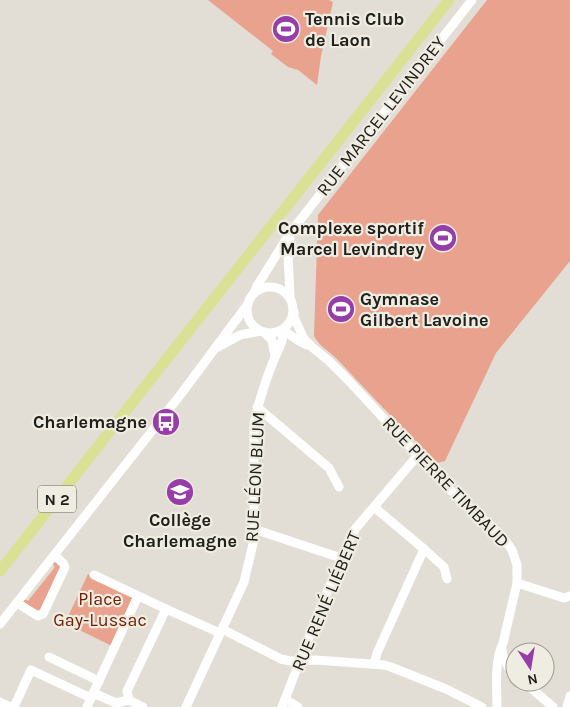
<svg xmlns="http://www.w3.org/2000/svg" width="570" height="707" font-family="Karla,sans-serif">
<style>
.green{fill:#e8a28d}
.lines{fill:none;stroke-linecap:round;stroke-linejoin:round}
.minor{stroke:#fff;stroke-width:9}
.major{stroke:#dbe194;stroke-width:11}
.labels{text-anchor:middle;dominant-baseline:central;stroke-width:4.5;stroke-linejoin:round;paint-order:stroke}
.shield{fill:#efece2;stroke:#5f5d57;stroke-width:1}
.shield-label{font-size:16px;font-weight:bold;fill:#21201c}
.poi-label{font-size:18px;font-weight:bold;fill:#21201c;stroke:#efece2;text-anchor:start}
.street-label{font-size:18px;fill:#21201c;stroke:#efece2}
.park-label{font-size:18px;fill:#721d00;stroke:#efece2}
</style>
<rect width="100%" height="100%" fill="#e2ded5"/>
<g class="green">
<polygon points="208,0 329,0 333,2 321,56 317,85 298,70 288,67 271,54 273,51"/>
<path d="M487 0H570V261L496 353 445 461 437 463C404 429 370 395 338 360 329 351 320 347 314 336L318 215Z"/>
<polygon points="55,561 60,562 62,568 44,608 36,611 22,601 23,598 28,601 55,567 52,563"/>
<polygon points="88,574 135,595 112,646 65,623"/>
</g>
<g class="lines">
<g class="minor">
<polyline points="290,235 288,253 290,297"/>
<circle cx="270" cy="310" r="23"/>
<polyline points="254,293 257,286 290,233 472,0"/>
<path d="M294 312V317L304 339 312 347 329 361 349 381 448 488 503 537 512 550 517 565V583L503 643C494 662 497 687 497 707"/>
<polyline points="283,330 299,341 307,345"/>
<polyline points="264,332 272,340 275,356"/>
<polyline points="218,347 240,335 261,331"/>
<polyline points="257,407 329,468 339,487"/>
<polyline points="254,529 341,558"/>
<polyline points="424,549 444,567 447,579"/>
<polyline points="94,575 166,609"/>
<polyline points="517,583 564,598 570,596"/>
<polyline points="17,603 38,616 43,614 65,567 63,563 55,556"/>
<polyline points="0,624 181,394 248,304"/>
<polyline points="222,629 281,659 290,661 316,660 384,665 391,667 446,689 482,707"/>
<path d="M502 649C502 660 507 667 515 674"/>
<polyline points="49,657 99,681"/>
<polyline points="374,664 377,653 424,549 374,507"/>
<polyline points="524,682 553,707"/>
<polyline points="93,693 116,703 129,700 143,707"/>
<polyline points="285,699 298,707"/>
<polyline points="129,700 127,691 166,609 220,633"/>
<polyline points="0,702 11,707"/>
<polyline points="14,707 31,670 91,698"/>
<polyline points="87,707 138,596"/>
<path d="M186 707 244 582 253 544 254 529V424C260 395 270 367 282 341L283 336 281 331"/>
<polyline points="282,707 321,606 351,536 356,528 418,455"/>
<polyline points="567,707 570,696"/>
</g>
<polyline class="major" points="0,571 449,0"/>
</g>
<defs>
<symbol id="stadium-disc" viewBox="-11 -11 22 22"><circle r="9.5" fill="#963da8" stroke="#efece2"/><path d="M0-5a6.5 5 0 1 0 0 10a6.5 5 0 1 0 0-10ZM-3.5-1.8h7v3.6h-7Z" fill="#fff"/></symbol>
<symbol id="bus-disc" viewBox="-11 -11 22 22"><circle r="9.5" fill="#963da8" stroke="#efece2"/><path d="M-5-6H5V4H4V6H2V4H-2V6H-4V4H-5ZM-3.5-4V0h7V-4ZM-3.5 1.2v1.5H-2V1.2ZM2 1.2v1.5H3.5V1.2Z" fill="#fff"/></symbol>
<symbol id="school-disc" viewBox="-11 -11 22 22"><circle r="9.5" fill="#963da8" stroke="#efece2"/><path d="M0-5L7-2L0 1L-7-2ZM-4 1L0 2.5L4 1V4Q0 6-4 4Z" fill="#fff"/></symbol>
</defs>
<g fill-rule="evenodd">
<use href="#stadium-disc" x="270" y="13" width="32" height="32"/>
<use href="#stadium-disc" x="427" y="222" width="32" height="32"/>
<use href="#stadium-disc" x="325" y="293" width="32" height="32"/>
<use href="#bus-disc" x="150" y="406" width="32" height="32"/>
<use href="#school-disc" x="164" y="476" width="32" height="32"/>
</g>
<g class="labels">
<rect class="shield" x="38" y="485.5" width="38" height="27" rx="4"/>
<g class="shield-label">
<text x="57" y="499">N 2</text>
</g>
<g class="poi-label">
<text x="305" y="19">Tennis Club<tspan x="305" dy="21">de Laon</tspan></text>
<text x="424" y="228" text-anchor="end">Complexe sportif<tspan x="424" dy="21">Marcel Levindrey</tspan></text>
<text x="360" y="299">Gymnase<tspan x="360" dy="21">Gilbert Lavoine</tspan></text>
<text x="147" y="422" text-anchor="end">Charlemagne</text>
<text x="180" y="520" text-anchor="middle">Collège<tspan x="180" dy="21">Charlemagne</tspan></text>
</g>
<g class="street-label">
<text transform="translate(381 116) rotate(-52)">RUE MARCEL LEVINDREY</text>
<text transform="translate(255 477) rotate(-87)">RUE LÉON BLUM</text>
<text transform="translate(446 482) rotate(46)">RUE PIERRE TIMBAUD</text>
<text transform="translate(326 601) rotate(-67)">RUE RENÉ LIÉBERT</text>
</g>
<g class="park-label">
<text x="100" y="599">Place<tspan x="100" dy="21">Gay-Lussac</tspan></text>
</g>
</g>
<g transform="translate(530 667) rotate(168)"><circle r="24" fill="#efece2" stroke="#9d9a93"/>
<path d="M0-4L9 19L0 12L-9 19Z" fill="#963da8"/>
<text y="-8" font-size="14" font-weight="bold" text-anchor="middle" fill="#21201c">N</text>
</g>
</svg>
